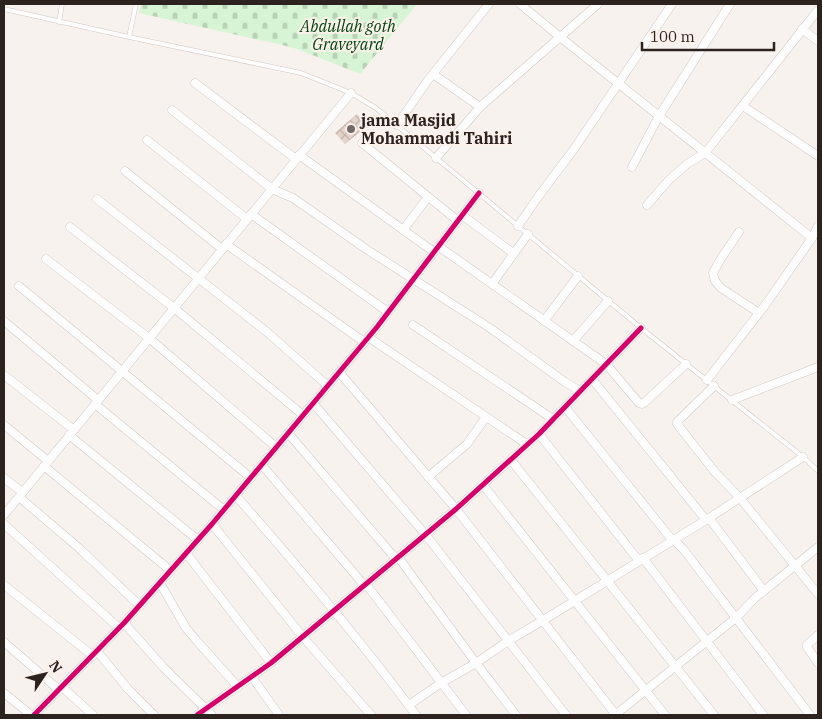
<svg xmlns="http://www.w3.org/2000/svg" width="822" height="719" font-family="'IBM Plex Serif',serif">
<style>
.cemetery{fill:url(#cemetery-stones)}
.building{fill:url(#building-cross-hatch)}
.lines{fill:none;stroke-linecap:round;stroke-linejoin:round}
.lane-casing{stroke:#d1c9c5;stroke-width:5}
.street-casing{stroke:#d1c9c5;stroke-width:9}
.lane{stroke:#fefdfd;stroke-width:4}
.street{stroke:#fefdfd;stroke-width:8}
.cycleway-casing{stroke:#fcf1eb;stroke-width:8}
.cycleway{stroke:#d6006c;stroke-width:5}
.poi-dot{fill:#746b67;stroke:#fcf1eb;stroke-width:2}
.labels{text-anchor:middle;dominant-baseline:central;stroke-width:4;stroke-linejoin:round;paint-order:stroke}
.park-label{font-size:16px;font-style:italic;fill:#004611;stroke:#fcf1eb}
.poi-label{font-size:16px;font-weight:bold;fill:#2d231e;stroke:#fcf1eb;text-anchor:start}
</style>
<defs>
<pattern id="cemetery-stones" width="16" height="16" patternUnits="userSpaceOnUse" patternTransform="scale(1.25)"><rect width="16" height="16" fill="#d7f5d5"/><path d="M2 7V4a2 2 0 0 1 4 0v3zM10 15v-3a2 2 0 0 1 4 0v3z" fill="#b9d2b6"/></pattern>
<pattern id="building-cross-hatch" width="8" height="8" patternUnits="userSpaceOnUse" patternTransform="scale(1.25)"><rect width="8" height="8" fill="#e4d3ca"/><path d="M0 0l8 8M0 8l8-8" fill="none" stroke="#c4b5ad"/></pattern>
</defs>
<rect width="100%" height="100%" fill="#f8f2ef"/>
<polygon class="cemetery" points="141,4 417,4 360,74 297,49 282,45 139,13"/>
<polygon class="building" points="357,114 367,126 345,144 335,133"/>
<g class="lines">
<defs>
<g id="lane">
<polyline points="4,9 129,37 301,73 351,93 376,108 641,328 803,457 818,471"/>
<polyline points="59,22 62,4"/>
<polyline points="129,37 136,4"/>
</g>
<g id="street">
<polyline points="520,4 560,37 812,238"/>
<polyline points="802,29 818,41"/>
<polyline points="433,74 480,107"/>
<polyline points="195,83 296,159"/>
<polyline points="743,106 818,156"/>
<polyline points="172,110 272,189 293,198 369,251 490,328 565,382 580,391"/>
<polyline points="397,125 428,80 489,4"/>
<polyline points="147,140 247,219"/>
<polyline points="362,143 458,221"/>
<polyline points="299,155 434,252"/>
<polyline points="436,158 480,107 598,4"/>
<polyline points="632,167 659,116 730,4"/>
<polyline points="125,171 222,249"/>
<polyline points="97,199 267,332 328,386"/>
<polyline points="647,205 669,180 687,164 705,153 818,10"/>
<polyline points="251,214 388,312"/>
<polyline points="462,215 513,253"/>
<polyline points="518,226 538,197 574,149 672,4"/>
<polyline points="70,227 174,308 303,415"/>
<polyline points="403,230 428,197"/>
<polyline points="739,232 720,260 713,273 715,281 721,288 759,313"/>
<polyline points="226,244 364,342"/>
<polyline points="438,246 606,364 639,403 642,404 644,403 686,364"/>
<polyline points="46,259 149,338 276,447"/>
<polyline points="492,284 528,234"/>
<polyline points="19,286 251,478"/>
<polyline points="4,321 98,400"/>
<polyline points="544,321 578,276"/>
<polyline points="413,325 553,419"/>
<polyline points="368,337 528,445"/>
<polyline points="573,341 608,301"/>
<polyline points="339,372 456,509 616,715"/>
<polyline points="4,375 74,430"/>
<polyline points="592,379 706,520"/>
<polyline points="707,380 766,304 812,238 818,226"/>
<polyline points="714,386 679,420 677,422 677,424 715,472 740,498 818,594"/>
<polyline points="732,400 818,367"/>
<polyline points="313,403 425,534 566,715"/>
<polyline points="95,404 224,510"/>
<polyline points="565,407 673,541 677,543 684,550 810,715"/>
<polyline points="4,425 48,461"/>
<polyline points="288,433 396,559"/>
<polyline points="539,434 639,561"/>
<polyline points="69,435 198,540"/>
<polyline points="511,460 714,715"/>
<polyline points="262,465 364,585"/>
<polyline points="44,466 171,571"/>
<polyline points="428,477 467,444 486,417"/>
<polyline points="4,478 22,492"/>
<polyline points="483,485 665,715"/>
<path d="M236 496C299 567 359 639 416 715"/>
<polyline points="19,497 79,548 140,606"/>
<polyline points="4,515 351,93"/>
<polyline points="709,518 764,591"/>
<polyline points="4,524 119,628"/>
<polyline points="212,524 303,637 371,715"/>
<polyline points="186,553 271,663"/>
<polyline points="398,557 476,663 516,715"/>
<polyline points="643,558 763,715"/>
<polyline points="160,583 186,628 196,640 238,687"/>
<polyline points="366,584 466,715"/>
<polyline points="4,585 93,656"/>
<polyline points="124,623 164,668 212,715"/>
<polyline points="818,635 807,645 807,647 818,663"/>
<polyline points="4,642 59,690"/>
<polyline points="97,651 128,689 154,715"/>
<polyline points="252,677 279,715"/>
<polyline points="62,687 93,715"/>
<polyline points="4,693 31,715"/>
<polyline points="409,705 441,683 476,663 508,641 542,621 706,520 803,457"/>
<polyline points="34,715 124,623 212,524 377,327 479,193"/>
<polyline points="197,715 271,663 456,509 539,434 641,328"/>
<polyline points="615,715 737,617 755,598 818,547"/>
</g>
</defs>
<use href="#lane" class="lane-casing"/>
<use href="#street" class="street-casing"/>
<use href="#lane" class="lane"/>
<use href="#street" class="street"/>
<defs>
<g id="cycleway">
<polyline points="34,715 124,623 212,524 377,327 479,193"/>
<polyline points="197,715 271,663 456,509 539,434 641,328"/>
</g>
</defs>
<use href="#cycleway" class="cycleway-casing"/>
<use href="#cycleway" class="cycleway"/>
</g>
<circle class="poi-dot" cx="351" cy="129" r="5"/>
<g class="labels">
<g class="park-label">
<text x="348" y="26">Abdullah goth<tspan x="348" dy="18">Graveyard</tspan></text>
</g>
<g class="poi-label">
<text x="361" y="120">jama Masjid<tspan x="361" dy="18">Mohammadi Tahiri</tspan></text>
</g>
</g>
<rect width="822" height="719" fill="none" stroke="#2d231e" stroke-width="10"/>
<g transform="translate(45 674) rotate(55)" stroke="#fcf1eb" stroke-width="4" paint-order="stroke">
<path d="M0-4L9 19L0 12L-9 19Z" fill="#2d231e"/>
<text y="-8" font-size="14" font-weight="bold" text-anchor="middle" fill="#2d231e">N</text>
</g>
<path d="M642 42v8h132v-8" fill="none" stroke="#2d231e" stroke-width="2.5"/>
<text x="650" y="42" font-size="15" fill="#2d231e" stroke="#fcf1eb" stroke-width="4" paint-order="stroke">100 m</text>
</svg>
